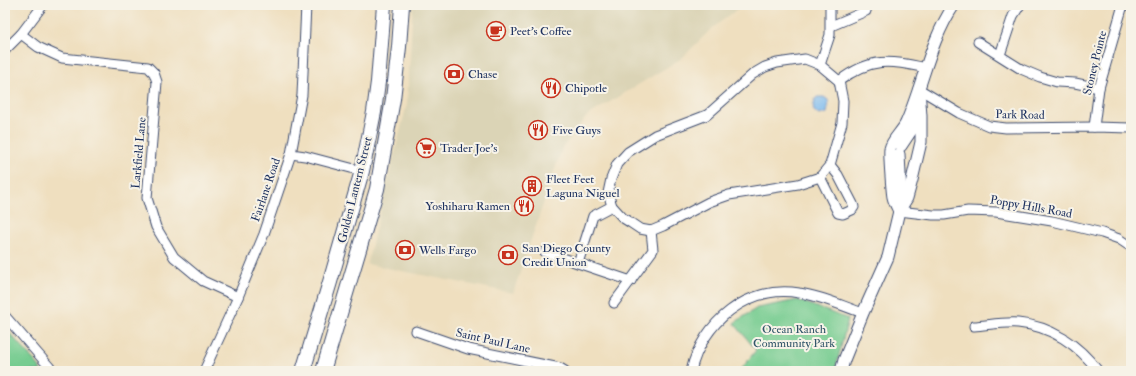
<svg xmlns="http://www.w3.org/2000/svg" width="1136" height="376" font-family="'IM FELL Double Pica',serif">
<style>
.built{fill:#dbd4b6}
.green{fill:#76cc90;stroke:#487e77}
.water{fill:#7bbaef;stroke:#4b74a6}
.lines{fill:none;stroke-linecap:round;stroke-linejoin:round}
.minor-casing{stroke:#3b496d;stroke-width:11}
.tertiary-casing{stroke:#3b496d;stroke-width:13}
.primary-casing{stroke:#3b496d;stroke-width:16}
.minor{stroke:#fff;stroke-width:9}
.tertiary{stroke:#fff;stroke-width:11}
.primary{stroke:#fff;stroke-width:14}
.labels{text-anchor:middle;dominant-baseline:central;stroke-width:4;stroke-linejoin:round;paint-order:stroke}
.poi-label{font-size:12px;fill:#1b2f5e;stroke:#f7f3e8;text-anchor:start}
.street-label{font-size:12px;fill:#1b2f5e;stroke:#f7f3e8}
.park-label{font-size:12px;fill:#32566a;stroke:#f7f3e8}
</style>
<rect width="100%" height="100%" fill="#f7f3e8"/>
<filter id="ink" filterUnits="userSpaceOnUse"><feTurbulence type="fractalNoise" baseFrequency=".025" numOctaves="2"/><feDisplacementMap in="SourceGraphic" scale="8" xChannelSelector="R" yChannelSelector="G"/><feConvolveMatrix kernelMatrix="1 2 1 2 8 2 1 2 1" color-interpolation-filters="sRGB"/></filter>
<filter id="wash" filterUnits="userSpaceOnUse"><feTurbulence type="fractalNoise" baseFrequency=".012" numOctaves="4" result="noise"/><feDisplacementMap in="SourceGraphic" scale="16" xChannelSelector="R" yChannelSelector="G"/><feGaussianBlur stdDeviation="0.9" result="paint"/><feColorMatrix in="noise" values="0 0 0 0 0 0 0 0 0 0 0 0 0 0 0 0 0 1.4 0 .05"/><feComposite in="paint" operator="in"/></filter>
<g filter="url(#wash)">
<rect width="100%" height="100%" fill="#efdfbf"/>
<polygon class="built" points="413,5 743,5 711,29 682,58 587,116 562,148 513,293 367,264 407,104"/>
<g class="green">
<polygon points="798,300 848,319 835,371 740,371 756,350 734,323 757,308"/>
<polygon points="5,328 39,366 41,371 5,371"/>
</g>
<polygon class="water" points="817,97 824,97 828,100 828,102 829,102 827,113 819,115 813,110 815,99"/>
</g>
<g filter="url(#ink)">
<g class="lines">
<defs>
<g id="minor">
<polyline points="831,26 866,11 867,5"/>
<polyline points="21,34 38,47 62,58 148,67 154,73 157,82 147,198 156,227 174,257 203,281 238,297"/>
<polyline points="978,42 1021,69 1040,77 1057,82 1075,83 1099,88"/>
<polyline points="5,50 21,34 43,5"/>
<polyline points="1000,55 1013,16 1020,5"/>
<polyline points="820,65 830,35 830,5"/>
<path d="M839 81 820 65 805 59 777 63 765 67 753 74 707 115 655 135 628 152 617 164 611 179 608 193 612 206 623 218 631 223 640 229 651 231 663 226 709 202 729 195 798 184 820 177 830 165 842 123 843 101 839 81C871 57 889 60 926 68"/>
<polyline points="919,89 959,113 989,126 1006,128 1094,127 1131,128"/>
<polyline points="1094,127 1099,88 1123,5"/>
<polyline points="291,154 305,156 362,171"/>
<polyline points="820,177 838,213 843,214 852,210 854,207 853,204 838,175 830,165"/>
<polyline points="899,211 933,215 944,215 968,211 996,212 1052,221 1102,233 1119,239 1131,247"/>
<polyline points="545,252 631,281"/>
<polyline points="578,263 593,216 612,206"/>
<polyline points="614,303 653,250 651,231"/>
<polyline points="5,316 53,371"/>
<path d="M974 326C988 325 1004 322 1018 323 1051 326 1079 345 1098 371"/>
<polyline points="416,331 468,349 560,368 565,371"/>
<polyline points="204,371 238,297 264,234 291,154 302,95 306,5"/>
<path d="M691 371C702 323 748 284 799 293 822 296 842 306 863 313"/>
</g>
<g id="tertiary">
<polyline points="901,146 913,128 914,112"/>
<polyline points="899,154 901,195 900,209"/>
<path d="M899 211C897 207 894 202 893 197 892 192 889 153 890 149 892 139 902 132 906 123 923 84 930 41 954 5"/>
<polyline points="841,371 844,360 863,313 888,257 899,211 907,198 912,180 921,142 921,116 919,89"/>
</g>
<g id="primary">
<polyline points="303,371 330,282 362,171 374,112 378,82 384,5"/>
<polyline points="323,371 377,189 393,99 399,47 402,5"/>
</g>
</defs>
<use href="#minor" class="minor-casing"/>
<use href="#tertiary" class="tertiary-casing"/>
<use href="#primary" class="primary-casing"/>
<use href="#minor" class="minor"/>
<use href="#tertiary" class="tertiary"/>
<use href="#primary" class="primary"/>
</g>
</g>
<defs>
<symbol id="cafe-ring" viewBox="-11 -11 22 22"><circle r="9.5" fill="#f7f3e8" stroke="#c8321e" stroke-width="1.5"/><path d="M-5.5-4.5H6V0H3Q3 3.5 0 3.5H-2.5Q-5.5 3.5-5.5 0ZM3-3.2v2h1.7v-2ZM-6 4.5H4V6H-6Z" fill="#c8321e"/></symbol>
<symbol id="bank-ring" viewBox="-11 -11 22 22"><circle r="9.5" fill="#f7f3e8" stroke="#c8321e" stroke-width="1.5"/><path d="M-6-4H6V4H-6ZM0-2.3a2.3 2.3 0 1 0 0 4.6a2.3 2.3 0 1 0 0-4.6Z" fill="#c8321e"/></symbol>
<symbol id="restaurant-ring" viewBox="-11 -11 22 22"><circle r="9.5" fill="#f7f3e8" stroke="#c8321e" stroke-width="1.5"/><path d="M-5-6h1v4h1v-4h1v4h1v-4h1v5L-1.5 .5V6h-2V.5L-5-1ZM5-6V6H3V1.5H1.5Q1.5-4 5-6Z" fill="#c8321e"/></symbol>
<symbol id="supermarket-ring" viewBox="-11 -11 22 22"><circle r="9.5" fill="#f7f3e8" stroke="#c8321e" stroke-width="1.5"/><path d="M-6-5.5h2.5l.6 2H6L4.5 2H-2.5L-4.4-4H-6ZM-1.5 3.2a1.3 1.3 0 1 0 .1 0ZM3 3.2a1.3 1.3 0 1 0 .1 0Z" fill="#c8321e"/></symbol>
<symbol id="building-ring" viewBox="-11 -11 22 22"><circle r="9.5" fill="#f7f3e8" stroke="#c8321e" stroke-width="1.5"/><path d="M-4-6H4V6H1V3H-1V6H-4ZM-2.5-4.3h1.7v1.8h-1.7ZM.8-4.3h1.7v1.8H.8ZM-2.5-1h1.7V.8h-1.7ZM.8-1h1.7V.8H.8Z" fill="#c8321e"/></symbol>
</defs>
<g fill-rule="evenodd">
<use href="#cafe-ring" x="485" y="20" width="22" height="22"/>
<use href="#bank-ring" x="443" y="63" width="22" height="22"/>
<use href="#restaurant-ring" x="540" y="77" width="22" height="22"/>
<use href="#restaurant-ring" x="527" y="119" width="22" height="22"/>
<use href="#supermarket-ring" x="415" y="137" width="22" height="22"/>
<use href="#building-ring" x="521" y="175" width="22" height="22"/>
<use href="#restaurant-ring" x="513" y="195" width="22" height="22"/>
<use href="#bank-ring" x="394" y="239" width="22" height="22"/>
<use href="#bank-ring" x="497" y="244" width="22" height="22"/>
</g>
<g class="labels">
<g class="poi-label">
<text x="510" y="31">Peet's Coffee</text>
<text x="468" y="74">Chase</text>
<text x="565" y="88">Chipotle</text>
<text x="552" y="130">Five Guys</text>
<text x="440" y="148">Trader Joe's</text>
<text x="546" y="179">Fleet Feet<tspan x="546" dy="14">Laguna Niguel</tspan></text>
<text x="510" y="206" text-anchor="end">Yoshiharu Ramen</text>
<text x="522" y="248">San Diego County<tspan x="522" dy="14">Credit Union</tspan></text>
<text x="419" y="250">Wells Fargo</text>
</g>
<g class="street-label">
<text transform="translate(1095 63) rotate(-76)">Stoney Pointe</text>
<text transform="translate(1020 115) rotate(1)">Park Road</text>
<text transform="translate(139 153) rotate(-85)">Larkfield Lane</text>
<text transform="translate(266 190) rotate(-71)">Fairlane Road</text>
<text transform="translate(355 190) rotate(-76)">Golden Lantern Street</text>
<text transform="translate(1031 207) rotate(10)">Poppy Hills Road</text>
<text transform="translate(493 341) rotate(13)">Saint Paul Lane</text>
</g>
<g class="park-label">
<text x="794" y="329">Ocean Ranch<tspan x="794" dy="14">Community Park</tspan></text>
</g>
</g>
<rect width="1136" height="376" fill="none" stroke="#f7f3e8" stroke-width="20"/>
</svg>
